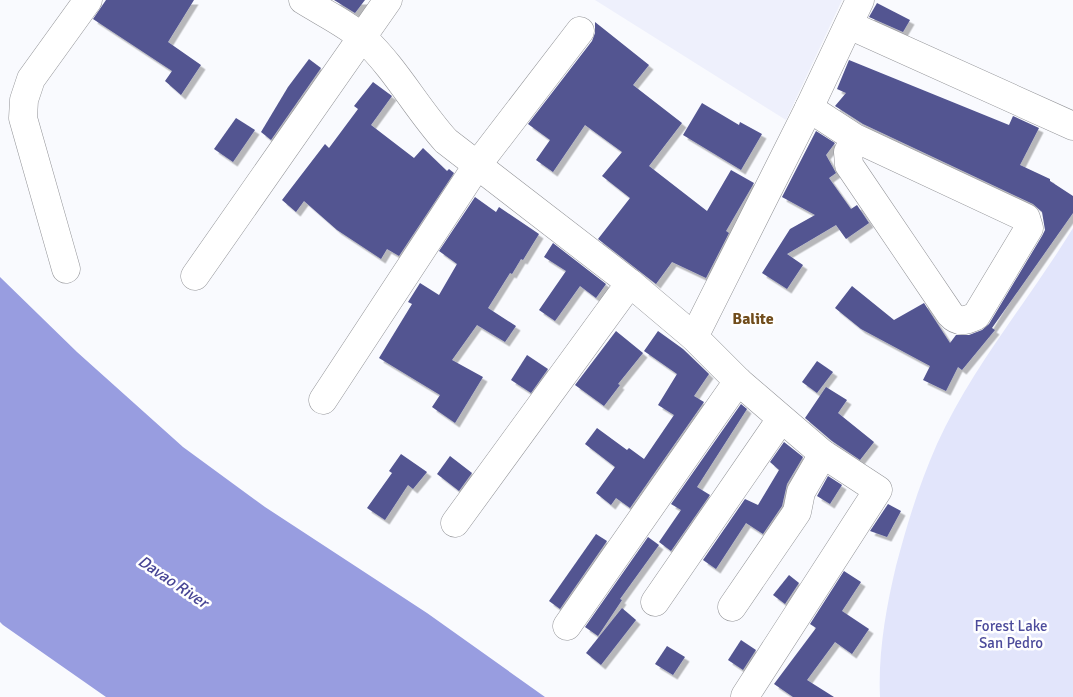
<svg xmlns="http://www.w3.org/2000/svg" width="1073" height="697" font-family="Signika,sans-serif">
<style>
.built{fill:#eef0fc}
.green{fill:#e2e5fb}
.water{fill:#989de0}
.building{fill:#525491;filter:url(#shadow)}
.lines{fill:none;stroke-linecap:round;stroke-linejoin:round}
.street-casing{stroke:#939498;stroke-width:29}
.street{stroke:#fff;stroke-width:28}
.labels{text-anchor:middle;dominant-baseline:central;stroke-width:5;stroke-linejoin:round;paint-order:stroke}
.park-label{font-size:15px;fill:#4c4b9b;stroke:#fff}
.neighbourhood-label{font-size:16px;font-weight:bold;fill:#714d1c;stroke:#fff}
.water-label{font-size:16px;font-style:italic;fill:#474595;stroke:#fff}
</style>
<defs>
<filter id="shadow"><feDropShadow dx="4.5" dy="4.5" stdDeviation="0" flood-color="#0004"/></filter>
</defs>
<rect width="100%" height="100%" fill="#f9fafe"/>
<polygon class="built" points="595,0 842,0 786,120"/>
<path class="green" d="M1073 228V697H880C878 653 886 608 896 566 908 521 919 485 937 444 972 367 1029 300 1073 228Z"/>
<polygon class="water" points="0,277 77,352 183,447 265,507 427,613 545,697 106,697 3,625 0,622"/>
<g class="building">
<polygon points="106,0 194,0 168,42 201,65 181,95 165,81 172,71 93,19"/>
<polygon points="334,0 365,0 355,13"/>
<polygon points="877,3 910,20 903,32 869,17"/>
<polygon points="595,22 649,65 633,85 682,123 649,166 707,211 731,170 754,183 726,231 729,233 706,278 672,262 656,284 598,239 630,198 602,176 622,152 585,125 553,172 536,160 550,140 528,124 592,41 595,33"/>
<polygon points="309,59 321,68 271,140 261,132 288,87"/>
<polygon points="849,60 1009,125 1013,116 1039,128 1020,165 1050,179 1050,181 1073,196 1073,213 992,328 995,330 962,370 958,367 946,391 923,380 930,366 861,329 835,308 852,286 894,320 924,303 950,343 956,335 969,335 982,330 989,324 1042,236 1045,230 1042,212 1033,204 863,124 835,106 846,93 837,89"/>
<polygon points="373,82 392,96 371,125 414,158 423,148 447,171 449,169 454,173 399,256 387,249 381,259 337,230 304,201 296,212 282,200 325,144 329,148 358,109 354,106"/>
<polygon points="702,103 739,125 740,122 762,134 741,170 683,135"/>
<polygon points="236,118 255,130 233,162 214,149"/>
<polygon points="816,131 835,143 826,155 836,173 829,178 851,209 857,205 869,223 846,239 836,225 787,254 803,265 787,289 762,273 790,229 815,215 782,197"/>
<polygon points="475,197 496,212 499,207 539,234 523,260 521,259 512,274 510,273 488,308 516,326 505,342 477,325 452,360 483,377 455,423 432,407 440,395 379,358 412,304 408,302 420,283 439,295 457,264 439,251"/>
<polygon points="553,243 606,284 596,298 580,286 555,321 539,310 566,271 544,257"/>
<polygon points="616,331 643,353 618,384 620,385 604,406 575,385"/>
<polygon points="658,331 683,349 709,374 694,396 704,402 630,508 616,498 611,505 596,493 615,467 585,444 597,428 627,450 629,448 644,459 674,415 658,405 677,374 644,351"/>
<polygon points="527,355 548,369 531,393 511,380"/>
<polygon points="817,361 833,372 817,393 802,382"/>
<polygon points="826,387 847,400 838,413 874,442 860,460 832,441 805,418"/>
<polygon points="741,404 747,409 697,487 710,495 671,551 659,542 681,510 671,504"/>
<polygon points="784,442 803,457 787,484 782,506 763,534 746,523 716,569 703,560 745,499 758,505 779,470 770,462"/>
<polygon points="401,454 427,472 413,489 408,485 385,520 367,508 392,473 389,471"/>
<polygon points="450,456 472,473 459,491 437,474"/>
<polygon points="828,476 842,485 830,504 817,496"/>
<polygon points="888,504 901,511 887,537 870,531"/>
<polygon points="596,534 607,541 560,609 549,601"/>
<polygon points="648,537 659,545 620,599 622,600 598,636 585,627"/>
<polygon points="844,571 861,582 842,611 869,629 852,654 835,642 807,680 834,697 793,697 774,684 816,628 810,624"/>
<polygon points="789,575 799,583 785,604 773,595"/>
<polygon points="622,608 636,620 601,665 586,653"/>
<polygon points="741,640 756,650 743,670 728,660"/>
<polygon points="667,646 685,657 673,675 655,664"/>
</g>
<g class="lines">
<defs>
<g id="street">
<path d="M303 0C322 12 347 24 364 39 396 69 417 109 446 141L630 283 694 337 738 381 823 454 878 490 745 696"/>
<polyline points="849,25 1073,126"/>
<path d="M809 108 855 138 1026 218 1029 228 976 316C965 321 958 323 950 314L849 165 848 152 855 138"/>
<polyline points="66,269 23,118 24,100 31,79 88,0"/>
<polyline points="195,276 388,0"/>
<polyline points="694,337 809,108 860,0"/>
<polyline points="323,400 478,164 580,31"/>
<polyline points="455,523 630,283"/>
<polyline points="655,602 781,419"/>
<polyline points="732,607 797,512 801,492 823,454"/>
<polyline points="567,626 738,381"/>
</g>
</defs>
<use href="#street" class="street-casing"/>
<use href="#street" class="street"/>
</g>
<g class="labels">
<g class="park-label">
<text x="1011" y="626">Forest Lake<tspan x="1011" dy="17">San Pedro</tspan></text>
</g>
<g class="neighbourhood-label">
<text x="753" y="319">Balite</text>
</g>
<g class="water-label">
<text transform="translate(173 582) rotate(34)">Davao River</text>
</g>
</g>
</svg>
